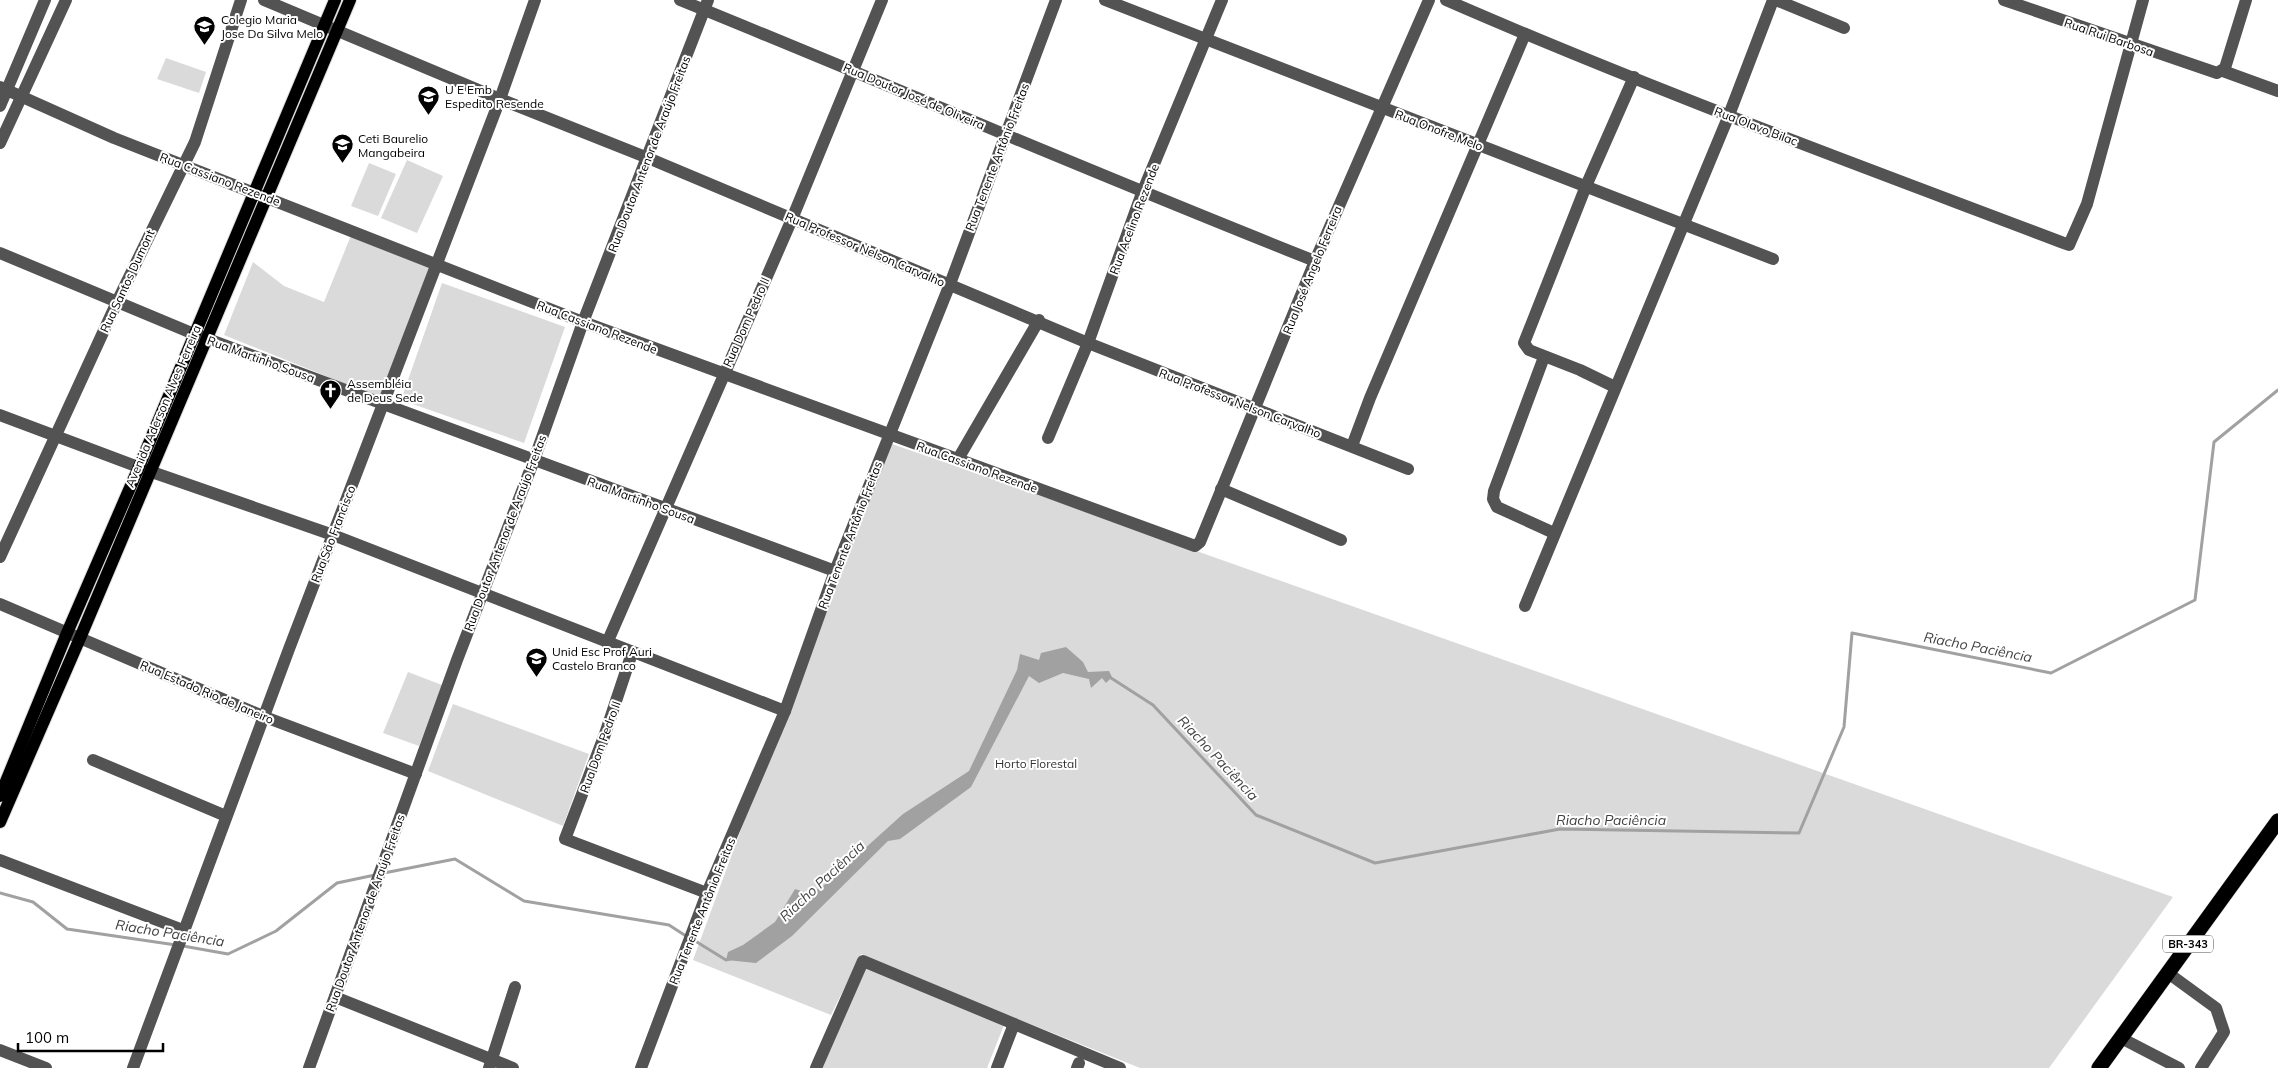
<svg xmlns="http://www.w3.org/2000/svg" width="2278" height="1068" font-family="Mulish,sans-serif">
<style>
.green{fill:#dadada}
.water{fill:#a1a1a1}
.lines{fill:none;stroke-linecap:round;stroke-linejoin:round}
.stream{stroke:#a1a1a1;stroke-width:3}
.major-casing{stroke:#dbdbdb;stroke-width:14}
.highway-casing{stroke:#dbdbdb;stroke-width:16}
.minor{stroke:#535353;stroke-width:12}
.major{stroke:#000;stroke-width:12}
.highway{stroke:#000;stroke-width:15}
.labels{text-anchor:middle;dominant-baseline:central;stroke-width:4;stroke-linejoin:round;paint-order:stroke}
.shield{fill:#fff;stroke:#4c4c4c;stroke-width:1}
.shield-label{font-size:11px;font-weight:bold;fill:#000}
.poi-label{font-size:12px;fill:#000;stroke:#fff;text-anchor:start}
.street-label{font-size:12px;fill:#000;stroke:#fff}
.park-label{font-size:12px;fill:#313131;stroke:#fff}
.water-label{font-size:14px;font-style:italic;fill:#424242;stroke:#fff}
</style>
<rect width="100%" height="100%" fill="#fff"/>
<g class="green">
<polygon points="166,58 206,72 199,93 157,79"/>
<polygon points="407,160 443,176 417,233 381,218"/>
<polygon points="369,163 396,174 378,216 351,206"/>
<polygon points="352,233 437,268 385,400 224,335 253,262 284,286 324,302"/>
<polygon points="442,283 565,327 524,443 401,400"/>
<polygon points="889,443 1013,486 2173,897 2049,1068 1140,1068 1008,1015 987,1068 818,1068 868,957 861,954 831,1015 693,960 784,713"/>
<polygon points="408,672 442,685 419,746 383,733"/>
<polygon points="453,704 589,754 563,826 428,771"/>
</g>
<polygon class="water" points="1066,647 1083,662 1088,672 1109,671 1112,677 1106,683 1102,678 1091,688 1089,679 1063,673 1039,683 1029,676 971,787 900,839 888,841 792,936 756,963 726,960 728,952 743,945 775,922 795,889 808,893 822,887 903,814 969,771 1017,670 1020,654 1039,660 1041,653"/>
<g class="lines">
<g class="stream">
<polyline points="1108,676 1153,705 1256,815 1375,863 1560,829 1799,833 1844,727 1852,633 2051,673 2195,600 2214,442 2278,390"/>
<polyline points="384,873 455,859 524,901 669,925 686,936"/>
<polyline points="0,893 33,902 67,929 176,945"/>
<polyline points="692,939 726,960 730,959"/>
<polyline points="183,946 228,954 276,931 337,883 375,875"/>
</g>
<defs>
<g id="major">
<polyline points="0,796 67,633 139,467 335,0"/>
<polyline points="0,822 80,638 350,0"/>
</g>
<polyline id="highway" points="2099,1068 2278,821"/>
</defs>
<use href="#major" class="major-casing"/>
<use href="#highway" class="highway-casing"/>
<g class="minor">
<polyline points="264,0 500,99 648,158 1088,343 1408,469"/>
<path d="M680 0C892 86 1102 177 1315 261"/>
<polyline points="1105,0 1773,259"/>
<path d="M1446 0C1650 89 1861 166 2069 245L2087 204 2143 0"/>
<polyline points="1776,0 1844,28"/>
<polyline points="2004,0 2217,73 2225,68 2246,0"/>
<polyline points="2223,71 2278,91"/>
<polyline points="0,87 114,138 583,322 1195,546 1200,542 1315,261 1429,0"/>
<polyline points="0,106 45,0"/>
<polyline points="0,143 66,0"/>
<polyline points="0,253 194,334 835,571"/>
<polyline points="1544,357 1494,491 1493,499 1497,507 1554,533"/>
<polyline points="1615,387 1580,370 1529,350 1524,343 1586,186 1634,77"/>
<polyline points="0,415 149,471 333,535 785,711"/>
<polyline points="1048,438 1088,343 1142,193 1222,0"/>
<polyline points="1352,446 1370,398 1525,34"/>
<polyline points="958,459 1039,320"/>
<polyline points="1221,489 1341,540"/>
<polyline points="0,557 117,302 195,142 241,0"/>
<polyline points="0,604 265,717 416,774"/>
<polyline points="1525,606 1729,115 1773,0"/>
<polyline points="607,643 792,219 882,0"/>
<polyline points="632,653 605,734 565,839 707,893"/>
<polyline points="93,760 226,816"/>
<polyline points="0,860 183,930"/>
<polyline points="2168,973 2216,1008 2224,1032 2201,1068"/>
<polyline points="335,997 513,1068"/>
<polyline points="2121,1038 2179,1068"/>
<polyline points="0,1050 46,1068"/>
<polyline points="133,1068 289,649 500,99 535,0"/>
<polyline points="309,1068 457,660 534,460 583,322 708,0"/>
<polyline points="489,1068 515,987"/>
<polyline points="641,1068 707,893 785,711 835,571 950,284 1056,0"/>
<polyline points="816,1068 863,961 1120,1068"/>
<polyline points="997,1068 1014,1024"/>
<polyline points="1077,1068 1079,1063"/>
</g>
<use href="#major" class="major"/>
<use href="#highway" class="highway"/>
</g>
<defs>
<symbol id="school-pin" viewBox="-11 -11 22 30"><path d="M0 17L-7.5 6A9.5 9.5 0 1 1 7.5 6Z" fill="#000" stroke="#fff"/><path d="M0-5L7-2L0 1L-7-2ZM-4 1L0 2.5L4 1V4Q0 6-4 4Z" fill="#fff"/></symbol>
<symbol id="church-pin" viewBox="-11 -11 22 30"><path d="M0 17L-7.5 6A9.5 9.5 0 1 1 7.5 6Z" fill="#000" stroke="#fff"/><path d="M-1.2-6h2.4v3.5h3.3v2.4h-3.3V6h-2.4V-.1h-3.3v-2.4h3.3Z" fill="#fff"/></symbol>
</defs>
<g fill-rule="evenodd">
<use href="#school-pin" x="192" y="14" width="25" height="34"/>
<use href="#school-pin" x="416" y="84" width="25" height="34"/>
<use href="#school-pin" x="330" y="132" width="25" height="34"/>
<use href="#church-pin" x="318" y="378" width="25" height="34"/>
<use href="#school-pin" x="524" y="646" width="25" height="34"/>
</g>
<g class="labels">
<rect class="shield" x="2163" y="935.5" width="50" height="17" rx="4"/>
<g class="shield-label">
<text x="2188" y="944">BR-343</text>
</g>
<g class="poi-label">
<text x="221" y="19">Colegio Maria<tspan x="221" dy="14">Jose Da Silva Melo</tspan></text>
<text x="445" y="89">U E Emb<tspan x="445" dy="14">Espedito Resende</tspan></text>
<text x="358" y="138">Ceti Baurelio<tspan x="358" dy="14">Mangabeira</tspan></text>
<text x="347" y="383">Assembléia<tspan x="347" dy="14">de Deus Sede</tspan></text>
<text x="552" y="651">Unid Esc Prof Auri<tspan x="552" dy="14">Castelo Branco</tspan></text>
</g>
<g class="street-label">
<text transform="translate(2109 37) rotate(19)">Rua Rui Barbosa</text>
<text transform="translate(914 96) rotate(23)">Rua Doutor José de Oliveira</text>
<text transform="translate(1756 126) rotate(21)">Rua Olavo Bilac</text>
<text transform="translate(1439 130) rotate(21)">Rua Onofre Melo</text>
<text transform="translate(649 154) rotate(-69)">Rua Doutor Antenor de Araújo Freitas</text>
<text transform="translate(997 157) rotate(-69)">Rua Tenente Antônio Freitas</text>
<text transform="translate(220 179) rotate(21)">Rua Cassiano Rezende</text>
<text transform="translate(1134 219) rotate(-69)">Rua Acelino Rezende</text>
<text transform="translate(865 249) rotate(23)">Rua Professor Nelson Carvalho</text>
<text transform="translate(1312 270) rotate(-68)">Rua José Angelo Ferreira</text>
<text transform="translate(127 281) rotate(-65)">Rua Santos Dumont</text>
<text transform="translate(746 322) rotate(-66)">Rua Dom Pedro II</text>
<text transform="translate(597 327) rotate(21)">Rua Cassiano Rezende</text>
<text transform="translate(261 359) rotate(20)">Rua Martinho Sousa</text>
<text transform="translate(1240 403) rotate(21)">Rua Professor Nelson Carvalho</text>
<text transform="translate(163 406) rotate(-67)">Avenida Aderson Alves Ferreira</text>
<text transform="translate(977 467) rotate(20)">Rua Cassiano Rezende</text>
<text transform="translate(641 500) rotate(20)">Rua Martinho Sousa</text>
<text transform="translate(505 533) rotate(-69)">Rua Doutor Antenor de Araújo Freitas</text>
<text transform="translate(333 534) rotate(-69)">Rua São Francisco</text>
<text transform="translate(850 535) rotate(-69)">Rua Tenente Antônio Freitas</text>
<text transform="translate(207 692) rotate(23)">Rua Estado Rio de Janeiro</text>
<text transform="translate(600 747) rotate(-70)">Rua Dom Pedro II</text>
<text transform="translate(702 911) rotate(-68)">Rua Tenente Antônio Freitas</text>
<text transform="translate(365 913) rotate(-70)">Rua Doutor Antenor de Araújo Freitas</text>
</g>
<g class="park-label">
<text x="1036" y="763">Horto Florestal</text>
</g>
<g class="water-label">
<text transform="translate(1978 647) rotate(11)">Riacho Paciência</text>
<text transform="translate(1218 758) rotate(47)">Riacho Paciência</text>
<text x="1611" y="820">Riacho Paciência</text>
<text transform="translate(822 881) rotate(-43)">Riacho Paciência</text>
<text transform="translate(170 933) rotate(9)">Riacho Paciência</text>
</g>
</g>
<path d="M18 1043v8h145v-8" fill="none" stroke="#000000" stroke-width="2.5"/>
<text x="25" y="1043" font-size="15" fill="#000000" stroke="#ffffff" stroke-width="4" paint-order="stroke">100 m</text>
</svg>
